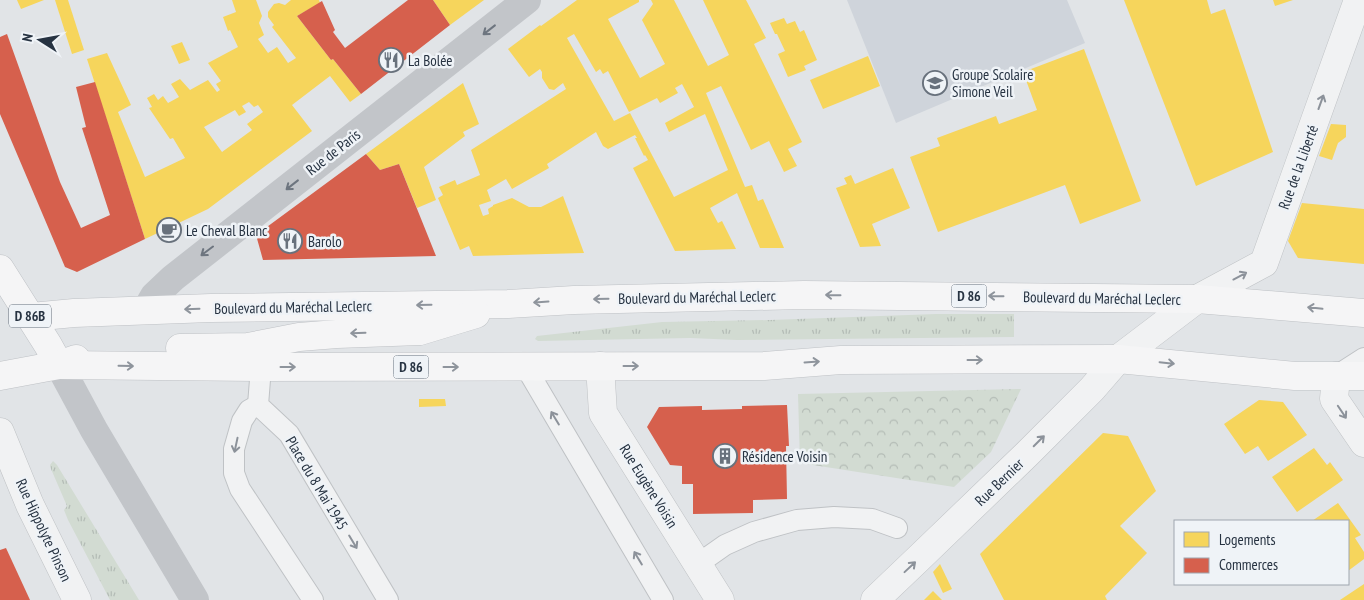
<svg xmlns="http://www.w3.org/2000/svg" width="1364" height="600" font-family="'PT Sans Narrow',sans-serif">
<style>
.built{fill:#cfd4db}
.grass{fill:url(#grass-tufts)}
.park{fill:url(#park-crowns)}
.homes{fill:#f6d55c;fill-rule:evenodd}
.shops{fill:#d6604d}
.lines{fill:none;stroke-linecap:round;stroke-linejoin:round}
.lane-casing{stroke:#bfc2c5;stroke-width:22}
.street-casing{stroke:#bfc2c5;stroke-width:29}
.primary-casing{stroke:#bec1c5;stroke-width:29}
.lane{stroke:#f1f2f3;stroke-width:20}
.street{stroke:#f1f2f3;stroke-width:28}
.secondary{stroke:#c2c5c9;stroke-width:28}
.primary{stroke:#f5f5f6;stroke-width:28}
.oneway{stroke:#6d757f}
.oneway2{stroke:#8c929a}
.oneway3{stroke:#8e949c}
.labels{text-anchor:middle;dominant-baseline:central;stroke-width:5;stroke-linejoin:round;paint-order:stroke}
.shield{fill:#eff3f7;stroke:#636d78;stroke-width:1}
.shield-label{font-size:14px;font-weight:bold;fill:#273342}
.poi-label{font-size:15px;fill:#273342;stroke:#eff3f7;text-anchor:start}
.street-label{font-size:15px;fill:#273342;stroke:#eff3f7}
</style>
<defs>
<pattern id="grass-tufts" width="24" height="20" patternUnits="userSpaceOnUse" patternTransform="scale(1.25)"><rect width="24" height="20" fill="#d2dbd2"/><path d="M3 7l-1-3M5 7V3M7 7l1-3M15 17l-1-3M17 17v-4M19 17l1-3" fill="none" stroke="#b4bcb6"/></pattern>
<pattern id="park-crowns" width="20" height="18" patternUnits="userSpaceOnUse" patternTransform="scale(1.25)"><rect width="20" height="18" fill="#d2dbd2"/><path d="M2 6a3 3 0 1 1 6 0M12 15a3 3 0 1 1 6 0" fill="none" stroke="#b4bcb6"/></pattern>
</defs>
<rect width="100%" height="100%" fill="#e1e4e7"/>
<polygon class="built" points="847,0 1067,0 1085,43 896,123"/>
<g class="grass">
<polygon points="936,314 1014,314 1014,337 737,340 690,338 538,341 535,339 537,336 662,322 770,320"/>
<polygon points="53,461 57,465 139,600 110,600 68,520 64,510 67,506 51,469 50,465"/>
</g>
<polygon class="park" points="1021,389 991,452 954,487 800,463 798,394"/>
<g class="homes">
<polygon points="17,0 44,0 21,9"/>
<polygon points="55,0 68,0 84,50 72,54"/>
<path d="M232 0H256L262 16 259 23 264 35 258 39 268 53 277 47 288 63 296 58 272 27 274 25 268 17V12L274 4 279 3 285 5 291 0H319L320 3 297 16 331 60 333 59 361 94 350 102 330 76 292 105 312 131 208 209 145 239 87 59 107 53 131 105 118 112 145 177 185 158 173 138 170 139 149 108 152 107 147 98 154 94 158 100 163 96 168 103 179 97 171 84 180 79 190 90 208 80 217 92 220 90 216 84 221 81 208 63 238 47 230 30 228 31 223 17 236 12ZM249 102 254 107 258 105 263 112 247 124 252 130 222 152 204 127 235 110 239 116 246 112 242 106Z"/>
<polygon points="433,0 484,0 450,25"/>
<path d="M577 0H639V2L608 19 640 78 665 64 642 20 653 4 651 0H674L708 66 729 55 703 0H746L766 38 754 44 802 142 788 149 797 166 784 172 769 141 751 150 721 86 706 93 745 187 752 185 758 201 763 199 784 248H760L737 193 710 208 718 223 722 221 736 249 675 251 633 168 648 160 645 155 644 156 635 138H637L635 135 608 149 603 146 596 132 547 164 549 168 512 189 506 179 487 190 491 201 479 205 483 216 489 214 488 209 493 206V205L512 198 529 207H541L563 196 584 253 473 256 469 246 460 250 438 198 443 195 439 187 455 180 457 185 480 175 471 150 566 89 563 83 554 90 549 89 542 78V72L540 69 529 77 508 49 540 25 541 26ZM574 34 596 72 600 69 603 74 608 71 629 112 657 98 660 103 678 93 675 88 682 84 694 107 665 123 669 132 705 114 728 170 674 197 630 113 614 121 567 38Z"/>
<polygon points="1124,0 1207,0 1211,14 1225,9 1273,152 1196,186"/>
<polygon points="1273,0 1293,0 1275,6"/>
<polygon points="784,18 787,24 795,21 800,32 804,30 817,60 804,66 806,70 788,77 778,54 785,51 777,34 775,34 770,23"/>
<polygon points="182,42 190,60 179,64 171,46"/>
<polygon points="1084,49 1141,201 1080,224 1065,185 938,232 910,157 940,146 937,138 996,116 999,124 1037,110 1023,72"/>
<polygon points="868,56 880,86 823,109 810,80"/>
<polygon points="463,83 479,124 463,132 465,136 424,167 436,200 417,208 399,164 380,170 366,154"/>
<polygon points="1331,124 1346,125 1346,137 1338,143 1332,160 1319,156"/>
<polygon points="893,168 910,208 872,224 881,246 860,247 836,188 847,184 844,178 851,175 855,184"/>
<polygon points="1302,203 1364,209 1364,264 1298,258 1288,241"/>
<polygon points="419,399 445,399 446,406 419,407"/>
<polygon points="1259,400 1283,402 1307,435 1268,461 1258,446 1245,454 1224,424"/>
<polygon points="1103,433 1128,436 1156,491 1120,526 1147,553 1105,596 1107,600 1004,600 980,554"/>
<polygon points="1314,448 1327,465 1330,462 1343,480 1297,512 1272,477"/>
<polygon points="1338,503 1361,535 1355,538 1364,552 1364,559 1348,571 1348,521 1312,521"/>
<polygon points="940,564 952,589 943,593 933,572"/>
<polygon points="1364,584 1364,600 1340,600"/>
<polygon points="933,591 942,600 924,600"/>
</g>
<g class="shops">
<polygon points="408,0 433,0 450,25 361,94 333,59 331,60 297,16 322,1 335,30 333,32 345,48"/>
<polygon points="7,34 60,182 81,228 110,215 82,128 86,127 76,87 95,82 145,239 77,272 65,267 0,114 0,37"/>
<polygon points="366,154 380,170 399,164 436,256 263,260 256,235"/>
<polygon points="787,405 789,446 786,446 787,499 753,500 753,513 693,514 693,484 682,484 682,466 670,465 647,427 659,407 702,406 702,410 742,409 742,406"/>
<polygon points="6,548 30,600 0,600 0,550"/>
</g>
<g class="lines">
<defs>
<g id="lane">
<polyline points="525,366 663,600"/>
<polyline points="261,367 258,405 289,434 388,600"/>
<polyline points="1336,376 1364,358"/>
<polyline points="258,405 249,410 242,421 234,449 234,473 240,489 313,600"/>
<polyline points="698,564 725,545 754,532 797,520 834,517 872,519 897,528"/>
</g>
<g id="street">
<polyline points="600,366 603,413 720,600"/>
<polyline points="1336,376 1334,399 1364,443"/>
<polyline points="0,432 30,505 77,600"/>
<polyline points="875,600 918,559 1027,454 1092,389 1118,359 1197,299 1264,263 1358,0"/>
</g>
<g id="primary">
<polyline points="0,269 48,345 59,365"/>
<polyline points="31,317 74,313 211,308 508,304 574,300 804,295 1197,299 1364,313"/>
<polyline points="180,348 248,347 299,337 337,334 420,331 476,314"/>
<polyline points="59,365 261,367 764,366 841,360 1118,359 1295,376 1364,376"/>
<polyline points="0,376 59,365 76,359"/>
</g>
</defs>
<use href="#lane" class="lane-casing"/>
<use href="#street" class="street-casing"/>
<use href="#primary" class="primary-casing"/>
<use href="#lane" class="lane"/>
<use href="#street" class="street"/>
<g class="secondary">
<polyline points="146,310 154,296 173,278 527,0"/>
<polyline points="59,365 94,430 195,600"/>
</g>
<use href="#primary" class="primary"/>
</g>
<defs><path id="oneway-shaft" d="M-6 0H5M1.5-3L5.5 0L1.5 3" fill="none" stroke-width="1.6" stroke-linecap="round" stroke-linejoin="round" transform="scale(1.25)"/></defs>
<g class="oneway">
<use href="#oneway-shaft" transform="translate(489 30) rotate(142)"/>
<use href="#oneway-shaft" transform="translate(292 185) rotate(142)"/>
<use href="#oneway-shaft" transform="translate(207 251) rotate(143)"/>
</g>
<g class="oneway2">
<use href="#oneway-shaft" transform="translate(1321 102) rotate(-70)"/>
<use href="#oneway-shaft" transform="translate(1240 276) rotate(-28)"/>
<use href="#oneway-shaft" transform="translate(1342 412) rotate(56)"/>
<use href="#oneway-shaft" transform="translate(555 418) rotate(-121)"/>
<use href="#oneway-shaft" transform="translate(1039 441) rotate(-45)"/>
<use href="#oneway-shaft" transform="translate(236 445) rotate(102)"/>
<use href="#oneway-shaft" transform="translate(353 542) rotate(59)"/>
<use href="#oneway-shaft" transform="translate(638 558) rotate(-121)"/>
<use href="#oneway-shaft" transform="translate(910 567) rotate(-43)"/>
</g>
<g class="oneway3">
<use href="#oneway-shaft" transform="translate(833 295) rotate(-179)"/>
<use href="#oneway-shaft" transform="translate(996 296) rotate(-179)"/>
<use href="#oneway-shaft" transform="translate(601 299) rotate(179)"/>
<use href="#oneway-shaft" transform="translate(541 302) rotate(176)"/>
<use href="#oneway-shaft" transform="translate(424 305) rotate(179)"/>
<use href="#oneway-shaft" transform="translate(1315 308) rotate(-174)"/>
<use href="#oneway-shaft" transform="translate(192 309) rotate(178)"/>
<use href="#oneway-shaft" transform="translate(358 333) rotate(178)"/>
<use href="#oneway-shaft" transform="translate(975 360)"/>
<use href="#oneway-shaft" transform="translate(812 362) rotate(-4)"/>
<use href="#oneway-shaft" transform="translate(1167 363) rotate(6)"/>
<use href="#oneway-shaft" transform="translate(126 366) rotate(1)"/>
<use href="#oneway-shaft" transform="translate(631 366)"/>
<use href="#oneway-shaft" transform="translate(288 367)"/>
<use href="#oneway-shaft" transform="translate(451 367)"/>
</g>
<defs>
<symbol id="restaurant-ring" viewBox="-11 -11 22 22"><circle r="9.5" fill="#eff3f7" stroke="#68717c" stroke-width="1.5"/><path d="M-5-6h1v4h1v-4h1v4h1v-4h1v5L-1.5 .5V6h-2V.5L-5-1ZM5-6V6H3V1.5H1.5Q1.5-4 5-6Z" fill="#68717c"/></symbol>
<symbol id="school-ring" viewBox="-11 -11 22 22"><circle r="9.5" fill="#eff3f7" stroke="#68717c" stroke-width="1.5"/><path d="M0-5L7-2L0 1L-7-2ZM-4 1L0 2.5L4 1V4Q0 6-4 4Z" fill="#68717c"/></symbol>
<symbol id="cafe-ring" viewBox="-11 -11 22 22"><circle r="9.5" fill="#eff3f7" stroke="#68717c" stroke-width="1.5"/><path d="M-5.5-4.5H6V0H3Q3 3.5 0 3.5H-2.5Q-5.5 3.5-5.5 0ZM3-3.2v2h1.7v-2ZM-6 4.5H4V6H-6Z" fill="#68717c"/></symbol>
<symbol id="building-ring" viewBox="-11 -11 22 22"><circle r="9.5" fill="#eff3f7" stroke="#68717c" stroke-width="1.5"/><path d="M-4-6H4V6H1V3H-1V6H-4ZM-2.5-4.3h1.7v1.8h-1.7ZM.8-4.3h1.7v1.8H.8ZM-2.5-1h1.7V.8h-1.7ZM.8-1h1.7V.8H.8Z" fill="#68717c"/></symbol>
</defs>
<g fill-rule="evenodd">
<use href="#restaurant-ring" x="377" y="46" width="28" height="28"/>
<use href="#school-ring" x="921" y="69" width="28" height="28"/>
<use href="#cafe-ring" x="155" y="216" width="28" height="28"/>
<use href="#restaurant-ring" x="276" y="227" width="28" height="28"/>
<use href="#building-ring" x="711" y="442" width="28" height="28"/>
</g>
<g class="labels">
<g class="shield">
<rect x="951.5" y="284.5" width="35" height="23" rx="4"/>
<rect x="9" y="304.5" width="42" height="23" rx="4"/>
<rect x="393.5" y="355.5" width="35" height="23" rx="4"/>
</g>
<g class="shield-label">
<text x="969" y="296">D 86</text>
<text x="30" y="316">D 86B</text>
<text x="411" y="367">D 86</text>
</g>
<g class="poi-label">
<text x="408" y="60">La Bolée</text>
<text x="952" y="74">Groupe Scolaire<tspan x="952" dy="17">Simone Veil</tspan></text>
<text x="186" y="230">Le Cheval Blanc</text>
<text x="308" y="241">Barolo</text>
<text x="742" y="456">Résidence Voisin</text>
</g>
<g class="street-label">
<text transform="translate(333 152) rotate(-38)">Rue de Paris</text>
<text transform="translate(1298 167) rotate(-70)">Rue de la Liberté</text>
<text transform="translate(697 297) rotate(-1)">Boulevard du Maréchal Leclerc</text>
<text transform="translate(1102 298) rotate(1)">Boulevard du Maréchal Leclerc</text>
<text transform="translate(293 307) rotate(-1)">Boulevard du Maréchal Leclerc</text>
<text transform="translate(999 482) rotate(-44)">Rue Bernier</text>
<text transform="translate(317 483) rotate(59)">Place du 8 Mai 1945</text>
<text transform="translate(649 486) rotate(58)">Rue Eugène Voisin</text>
<text transform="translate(44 530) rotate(65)">Rue Hippolyte Pinson</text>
</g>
</g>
<rect x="1174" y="520" width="175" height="65" fill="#eff3f7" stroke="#9fa6af"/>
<rect x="1184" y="532" width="25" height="15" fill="#f6d55c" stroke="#9fa6af"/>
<text x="1219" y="545" font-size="15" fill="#273342">Logements</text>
<rect x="1184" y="558" width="25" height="15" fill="#d6604d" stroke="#9fa6af"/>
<text x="1219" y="570" font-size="15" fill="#273342">Commerces</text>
<g transform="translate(40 40) rotate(281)" stroke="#eff3f7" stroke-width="4" paint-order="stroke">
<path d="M0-4L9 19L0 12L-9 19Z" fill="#273342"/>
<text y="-8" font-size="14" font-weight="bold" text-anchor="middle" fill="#273342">N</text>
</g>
</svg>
